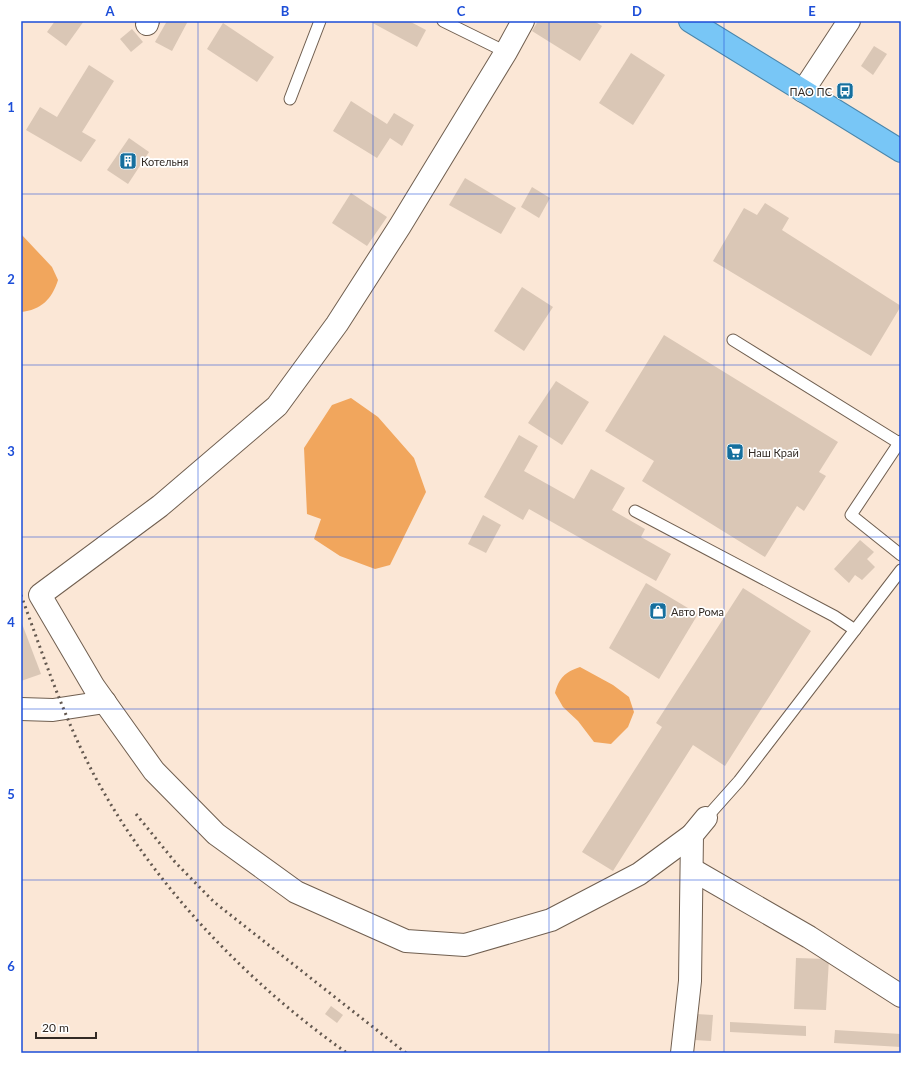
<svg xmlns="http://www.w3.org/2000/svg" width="922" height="1074" font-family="Lato,sans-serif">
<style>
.water{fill:#f1a65d}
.building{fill:#dac7b6}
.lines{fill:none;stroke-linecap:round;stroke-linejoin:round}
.service-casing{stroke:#705f50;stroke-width:13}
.minor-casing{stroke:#705f50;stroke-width:24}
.trunk-casing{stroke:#4a86ab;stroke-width:24}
.service{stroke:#fff;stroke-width:11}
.minor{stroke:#fff;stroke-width:22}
.trunk{stroke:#78c6f6;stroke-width:22}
.rail{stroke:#63584f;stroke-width:3;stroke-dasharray:2 4;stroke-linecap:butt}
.grid{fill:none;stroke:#1d4ed8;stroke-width:1;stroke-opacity:0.55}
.labels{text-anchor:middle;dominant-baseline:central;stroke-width:3.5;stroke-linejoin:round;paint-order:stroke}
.poi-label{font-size:11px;fill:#322a24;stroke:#fff;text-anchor:start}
.neatline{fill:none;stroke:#1d4ed8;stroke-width:1.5}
.grid-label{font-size:13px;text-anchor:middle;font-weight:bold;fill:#1d4ed8}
</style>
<rect width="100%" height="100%" fill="#fbe7d6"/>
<g class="water">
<path d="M21 234 52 267 58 280C52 299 41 310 21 312Z"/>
<polygon points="351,398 378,417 414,458 426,492 390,565 375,569 340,556 314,539 321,519 307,514 304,448 332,405"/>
<path d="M580 667 613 685 629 697 634 712 628 727 611 744 594 742 578 721 563 707 555 693C559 678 565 672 580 667Z"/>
</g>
<g class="building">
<polygon points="55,21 84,21 66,46 47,32"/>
<polygon points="167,21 188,21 172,51 155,42"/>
<polygon points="369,21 409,21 426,30 417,47"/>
<polygon points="538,21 594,21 602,26 580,61 532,31"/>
<polygon points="223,23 274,57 257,82 207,49"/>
<polygon points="132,29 143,42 131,52 120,39"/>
<polygon points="874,46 887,54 873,75 861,66"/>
<polygon points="631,53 665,75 633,125 599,103"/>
<polygon points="89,65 114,81 82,132 96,140 81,162 26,130 40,107 57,117"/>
<polygon points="351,101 387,124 394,113 414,125 402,146 390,138 377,158 333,131"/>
<polygon points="129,138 149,152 128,184 107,170"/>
<polygon points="465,178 516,208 501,234 449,205"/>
<polygon points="532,187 550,198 539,218 521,207"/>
<polygon points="351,193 387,217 367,246 332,223"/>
<polygon points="765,203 789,218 782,230 901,306 871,356 713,261 744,208 757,215"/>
<polygon points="522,287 553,307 524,351 494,331"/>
<polygon points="664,335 838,442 819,472 826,476 804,511 797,506 765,557 642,481 654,461 605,431"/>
<polygon points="556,381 589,402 562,445 528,423"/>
<polygon points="519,435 538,446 524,471 574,499 591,469 625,488 612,510 645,529 641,537 671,554 656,581 529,509 523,520 484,497"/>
<polygon points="483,515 501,525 486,553 468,544"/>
<polygon points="860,540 874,552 867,559 875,567 862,580 855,575 849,583 834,569"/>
<polygon points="646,583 698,614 659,679 609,648"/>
<polygon points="743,588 811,631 725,766 693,745 613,871 582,852 662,727 656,723"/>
<polygon points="21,621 41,674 21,681"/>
<polygon points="796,958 829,959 826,1010 794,1009"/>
<polygon points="331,1006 343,1015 337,1023 325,1014"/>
<polygon points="696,1014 713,1015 711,1041 694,1040"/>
<polygon points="730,1022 806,1026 806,1036 730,1032"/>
<polygon points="835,1030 901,1034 901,1047 834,1043"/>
</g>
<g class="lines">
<defs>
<g id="service">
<polyline points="443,21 506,52"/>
<polyline points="290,99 320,21"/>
<polyline points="733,340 899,443 901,441"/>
<polyline points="899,443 851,515 901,555"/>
<polyline points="635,511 834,616 855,630"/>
<polyline points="706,818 739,781 901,570"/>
</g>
<g id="minor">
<polyline points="523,21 506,52 400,226 337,324 277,406 160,506 40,595 94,687 154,771 216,834 296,892 406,941 465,945 551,920 639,874 692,835"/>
<polyline points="147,24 148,21"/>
<polyline points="803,91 849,21"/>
<polyline points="21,709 53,710 105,702"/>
<polyline points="693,870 809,937 901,996"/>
<polyline points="682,1053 690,981 692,835 706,818"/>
</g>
<polyline id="trunk" points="690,21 901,151"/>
</defs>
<use href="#service" class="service-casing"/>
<use href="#minor" class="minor-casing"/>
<use href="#trunk" class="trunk-casing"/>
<use href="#service" class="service"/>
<use href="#minor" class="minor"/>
<use href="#trunk" class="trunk"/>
<g class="rail">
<path d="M21 595C43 655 63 715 92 771 151 883 245 981 347 1053"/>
<polyline points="136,814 175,862 214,902 406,1053"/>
</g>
</g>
<path class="grid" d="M198 21V1053M373 21V1053M549 21V1053M724 21V1053M21 194H901M21 365H901M21 537H901M21 709H901M21 880H901"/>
<defs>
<symbol id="bus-square" viewBox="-11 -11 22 22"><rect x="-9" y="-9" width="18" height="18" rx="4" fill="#156f9e" stroke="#fff"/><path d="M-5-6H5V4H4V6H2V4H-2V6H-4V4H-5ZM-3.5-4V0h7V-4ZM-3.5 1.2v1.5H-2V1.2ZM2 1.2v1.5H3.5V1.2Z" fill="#fff"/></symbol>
<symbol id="building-square" viewBox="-11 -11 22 22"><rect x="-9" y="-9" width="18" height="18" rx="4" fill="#156f9e" stroke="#fff"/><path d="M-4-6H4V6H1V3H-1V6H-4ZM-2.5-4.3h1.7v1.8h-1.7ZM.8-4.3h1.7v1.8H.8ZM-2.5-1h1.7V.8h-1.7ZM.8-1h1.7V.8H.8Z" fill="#fff"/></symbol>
<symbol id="supermarket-square" viewBox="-11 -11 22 22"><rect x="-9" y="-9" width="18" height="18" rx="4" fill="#156f9e" stroke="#fff"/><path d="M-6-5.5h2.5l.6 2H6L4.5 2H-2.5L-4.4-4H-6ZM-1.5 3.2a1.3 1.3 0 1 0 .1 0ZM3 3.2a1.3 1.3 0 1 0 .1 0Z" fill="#fff"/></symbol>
<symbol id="shop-square" viewBox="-11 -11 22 22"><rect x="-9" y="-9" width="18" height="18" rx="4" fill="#156f9e" stroke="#fff"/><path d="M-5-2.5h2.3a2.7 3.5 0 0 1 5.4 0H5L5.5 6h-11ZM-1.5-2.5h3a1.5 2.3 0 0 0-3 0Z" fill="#fff"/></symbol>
</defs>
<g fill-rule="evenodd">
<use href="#bus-square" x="835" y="81" width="20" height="20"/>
<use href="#building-square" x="118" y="151" width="20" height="20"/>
<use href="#supermarket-square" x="725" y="442" width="20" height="20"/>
<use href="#shop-square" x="648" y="601" width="20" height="20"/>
</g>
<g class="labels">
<g class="poi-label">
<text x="832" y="91" text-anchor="end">ПАО ПС</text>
<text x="141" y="161">Котельня</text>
<text x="748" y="452">Наш Край</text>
<text x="671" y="611">Авто Рома</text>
</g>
</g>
<rect width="922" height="1074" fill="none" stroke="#ffffff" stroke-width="44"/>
<path d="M36 1032v6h60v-6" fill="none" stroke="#322a24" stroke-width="2"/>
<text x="42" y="1032" font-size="12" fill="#322a24" stroke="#ffffff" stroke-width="3" paint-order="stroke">20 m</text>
<rect x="22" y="22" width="878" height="1030" class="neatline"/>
<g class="grid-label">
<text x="110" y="16">A</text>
<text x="285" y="16">B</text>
<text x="461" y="16">C</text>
<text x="637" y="16">D</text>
<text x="812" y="16">E</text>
<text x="11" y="112">1</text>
<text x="11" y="284">2</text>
<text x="11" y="456">3</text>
<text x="11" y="627">4</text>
<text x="11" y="799">5</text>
<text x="11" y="971">6</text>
</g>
</svg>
